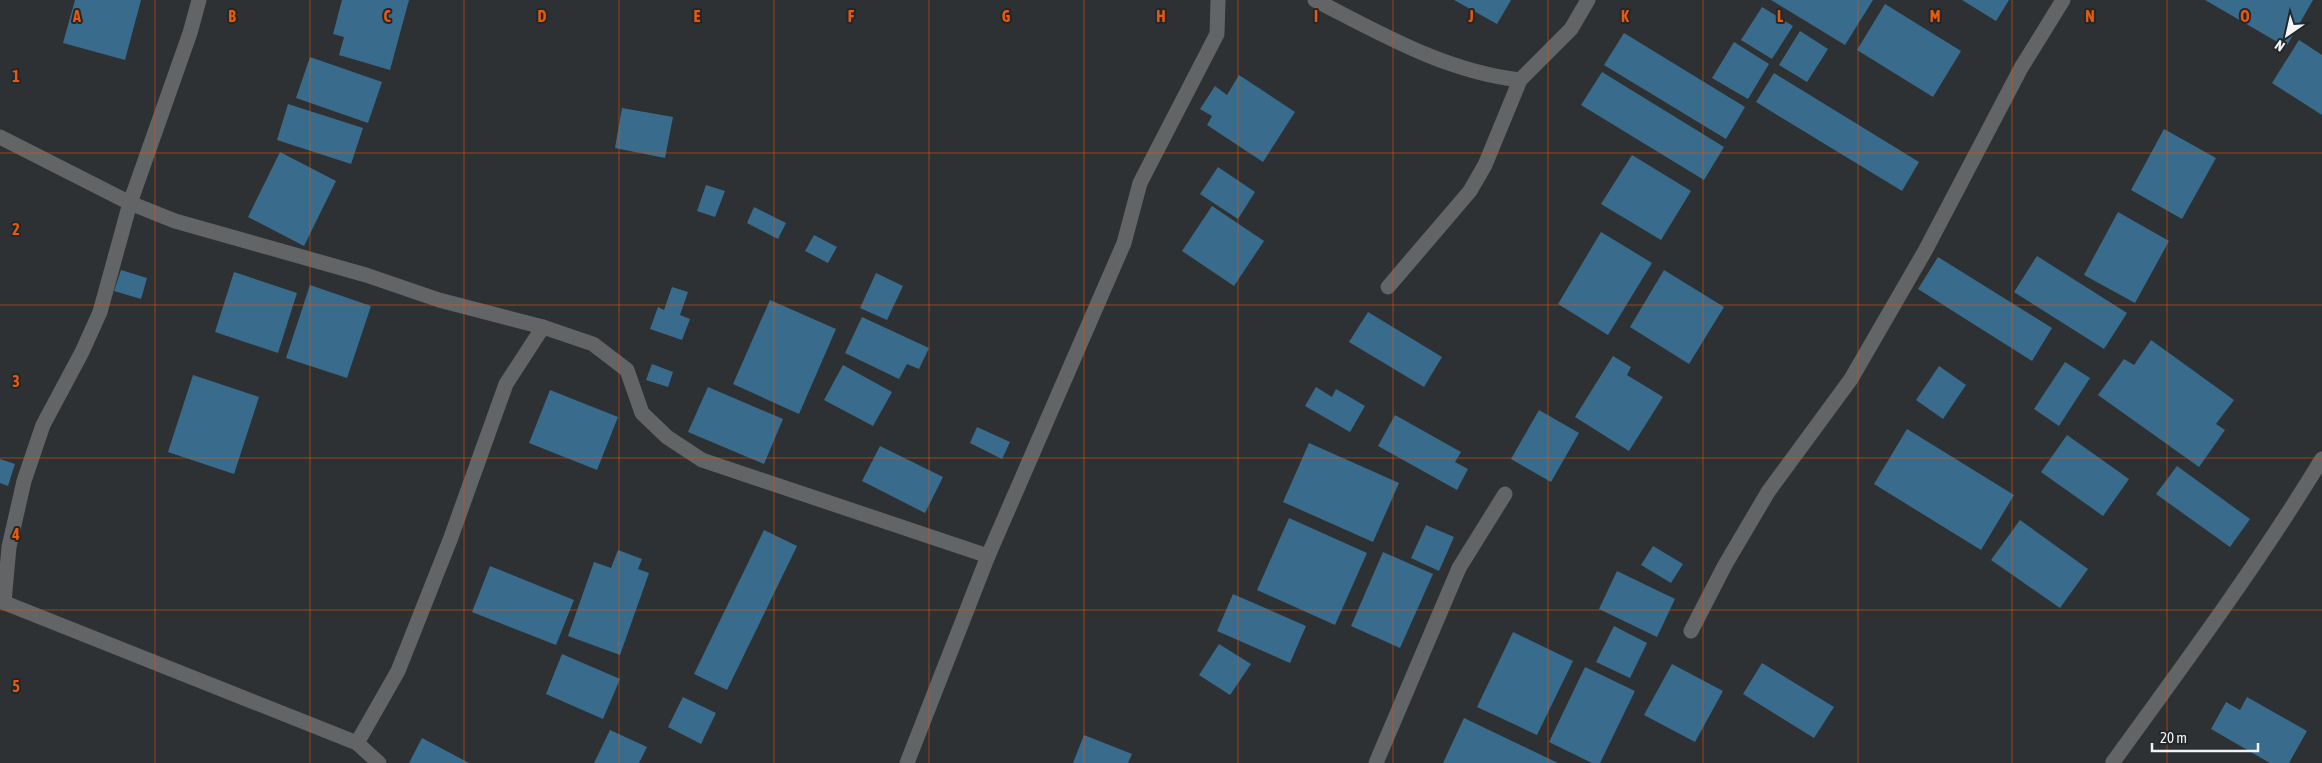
<svg xmlns="http://www.w3.org/2000/svg" width="2322" height="763" font-family="'Asap Condensed',sans-serif">
<style>
.building{fill:#396c8c}
.lines{fill:none;stroke-linecap:round;stroke-linejoin:round}
.street{stroke:#626465;stroke-width:15}
.grid{fill:none;stroke:#e8590c;stroke-width:1;stroke-opacity:0.55}
.grid-label{font-size:16px;text-anchor:middle;font-weight:bold;fill:#e8590c;stroke:#232729;stroke-width:4;stroke-linejoin:round;paint-order:stroke}
</style>
<rect width="100%" height="100%" fill="#2d3133"/>
<g class="building">
<polygon points="75,0 141,0 125,60 63,43"/>
<polygon points="342,0 409,0 390,70 339,55 344,37 333,34"/>
<polygon points="1454,0 1511,0 1497,24"/>
<polygon points="1771,0 1873,0 1845,45"/>
<polygon points="1962,0 2009,0 1996,21"/>
<polygon points="2205,0 2313,0 2286,47"/>
<polygon points="1885,4 1961,51 1933,97 1857,50"/>
<polygon points="1762,7 1793,26 1772,59 1741,40"/>
<polygon points="1800,31 1828,49 1807,82 1779,65"/>
<polygon points="1624,33 1745,107 1726,139 1604,65"/>
<polygon points="2299,40 2322,55 2322,115 2272,83"/>
<polygon points="1734,42 1769,64 1748,99 1712,78"/>
<polygon points="310,57 382,82 368,123 296,98"/>
<polygon points="1602,72 1724,147 1704,180 1581,105"/>
<polygon points="1774,73 1919,162 1902,191 1756,102"/>
<polygon points="1239,75 1295,112 1263,162 1207,125 1212,116 1200,109 1215,86 1227,95"/>
<polygon points="288,104 363,128 351,164 277,140"/>
<polygon points="622,108 673,117 665,158 615,148"/>
<polygon points="2164,129 2216,158 2182,219 2131,190"/>
<polygon points="280,152 336,181 304,246 248,217"/>
<polygon points="1632,155 1691,191 1661,240 1601,204"/>
<polygon points="1218,167 1255,192 1238,219 1200,194"/>
<polygon points="706,185 725,191 715,217 697,211"/>
<polygon points="1212,206 1264,241 1234,286 1182,251"/>
<polygon points="754,207 786,223 778,239 747,223"/>
<polygon points="2118,212 2169,241 2135,303 2084,275"/>
<polygon points="1601,232 1652,263 1608,335 1558,304"/>
<polygon points="814,235 837,247 828,263 805,251"/>
<polygon points="2037,256 2127,313 2104,349 2014,292"/>
<polygon points="1938,257 2052,328 2032,361 1918,289"/>
<polygon points="121,270 147,278 141,299 114,291"/>
<polygon points="1664,270 1724,307 1689,364 1630,327"/>
<polygon points="234,272 297,293 278,353 215,332"/>
<polygon points="876,273 903,286 887,320 860,308"/>
<polygon points="310,285 371,306 347,378 286,358"/>
<polygon points="672,287 688,292 680,315 690,319 682,340 650,329 658,307 664,310"/>
<polygon points="770,300 836,329 799,414 733,384"/>
<polygon points="1368,312 1442,357 1424,387 1349,342"/>
<polygon points="862,317 929,348 919,369 907,364 899,379 845,353"/>
<polygon points="2151,340 2234,400 2216,424 2225,430 2199,467 2098,395 2124,359 2134,365"/>
<polygon points="1613,356 1631,367 1627,375 1663,397 1629,451 1575,417"/>
<polygon points="2065,362 2090,378 2059,426 2034,409"/>
<polygon points="652,364 673,372 668,387 646,380"/>
<polygon points="843,365 892,392 873,426 824,400"/>
<polygon points="1939,366 1966,385 1943,419 1916,400"/>
<polygon points="193,375 259,397 234,474 168,452"/>
<polygon points="708,387 783,419 764,464 688,432"/>
<polygon points="1316,387 1332,397 1336,389 1365,406 1350,432 1305,406"/>
<polygon points="550,390 618,417 597,470 529,443"/>
<polygon points="1539,410 1579,433 1551,482 1511,459"/>
<polygon points="1395,415 1461,452 1455,462 1468,469 1457,490 1378,446"/>
<polygon points="977,427 1010,442 1002,459 970,443"/>
<polygon points="1907,429 2014,495 1981,550 1874,484"/>
<polygon points="2067,435 2129,479 2103,516 2041,472"/>
<polygon points="1309,443 1399,483 1373,542 1283,502"/>
<polygon points="880,446 943,477 925,513 862,481"/>
<polygon points="0,459 15,464 8,486 0,483"/>
<polygon points="2177,466 2250,519 2230,547 2156,494"/>
<polygon points="1289,518 1367,553 1335,625 1257,590"/>
<polygon points="2020,520 2088,569 2060,608 1991,560"/>
<polygon points="1426,525 1454,537 1439,571 1411,558"/>
<polygon points="764,530 797,546 727,690 694,674"/>
<polygon points="1653,546 1683,564 1671,583 1641,565"/>
<polygon points="618,550 642,559 638,569 649,573 620,655 568,636 594,562 611,568"/>
<polygon points="1383,552 1433,574 1400,648 1351,626"/>
<polygon points="490,566 574,600 556,645 472,612"/>
<polygon points="1617,571 1675,599 1657,637 1599,609"/>
<polygon points="1233,594 1306,626 1290,663 1217,631"/>
<polygon points="1614,626 1647,643 1630,678 1596,662"/>
<polygon points="1513,632 1573,661 1537,735 1477,707"/>
<polygon points="1219,644 1251,664 1230,695 1199,675"/>
<polygon points="562,654 620,679 603,719 546,694"/>
<polygon points="1762,663 1834,707 1814,738 1743,694"/>
<polygon points="1672,664 1723,691 1695,742 1644,715"/>
<polygon points="1585,667 1635,691 1600,763 1592,763 1549,742"/>
<polygon points="683,697 716,713 701,744 668,727"/>
<polygon points="2247,697 2307,731 2289,763 2270,763 2211,729 2226,702 2240,710"/>
<polygon points="1464,718 1558,763 1443,763"/>
<polygon points="610,730 647,747 639,763 594,763"/>
<polygon points="1084,735 1132,754 1128,763 1073,763"/>
<polygon points="422,738 469,763 409,763"/>
</g>
<g class="lines">
<g class="street">
<path d="M1315 0C1382 34 1444 71 1520 80"/>
<polyline points="0,137 130,203 175,221 366,275 439,300 543,327 593,344 627,370 642,413 667,437 702,460 988,556"/>
<polyline points="1388,287 1470,191 1485,165 1520,80 1571,29 1588,0"/>
<polyline points="0,601 357,743 379,763"/>
<polyline points="4,602 9,547 24,481 43,425 82,352 100,312 130,203 190,33 199,0"/>
<polyline points="1691,631 1725,565 1768,492 1851,379 1925,251 2021,68 2063,0"/>
<polyline points="357,743 398,671 450,540 506,384 543,327"/>
<path d="M2113 762C2185 663 2258 564 2322 459"/>
<polyline points="907,763 988,556 1124,243 1140,183 1217,34 1218,0"/>
<polyline points="1376,763 1459,568 1505,494"/>
</g>
</g>
<path class="grid" d="M155 0V763M310 0V763M464 0V763M619 0V763M774 0V763M929 0V763M1084 0V763M1238 0V763M1393 0V763M1548 0V763M1703 0V763M1858 0V763M2012 0V763M2167 0V763M0 153H2322M0 305H2322M0 458H2322M0 610H2322"/>
<g class="grid-label">
<text x="77" y="22">A</text>
<text x="232" y="22">B</text>
<text x="387" y="22">C</text>
<text x="542" y="22">D</text>
<text x="697" y="22">E</text>
<text x="851" y="22">F</text>
<text x="1006" y="22">G</text>
<text x="1161" y="22">H</text>
<text x="1316" y="22">I</text>
<text x="1471" y="22">J</text>
<text x="1625" y="22">K</text>
<text x="1780" y="22">L</text>
<text x="1935" y="22">M</text>
<text x="2090" y="22">N</text>
<text x="2245" y="22">O</text>
<text x="16" y="82">1</text>
<text x="16" y="235">2</text>
<text x="16" y="387">3</text>
<text x="16" y="540">4</text>
<text x="16" y="692">5</text>
</g>
<g transform="translate(2287 35) rotate(214)" stroke="#232729" stroke-width="4" paint-order="stroke">
<path d="M0-4L9 19L0 12L-9 19Z" fill="#f1f3f5"/>
<text y="-8" font-size="14" font-weight="bold" text-anchor="middle" fill="#f1f3f5">N</text>
</g>
<path d="M2152 743v8h106v-8" fill="none" stroke="#f1f3f5" stroke-width="2.5"/>
<text x="2160" y="743" font-size="15" fill="#f1f3f5" stroke="#232729" stroke-width="4" paint-order="stroke">20 m</text>
</svg>
